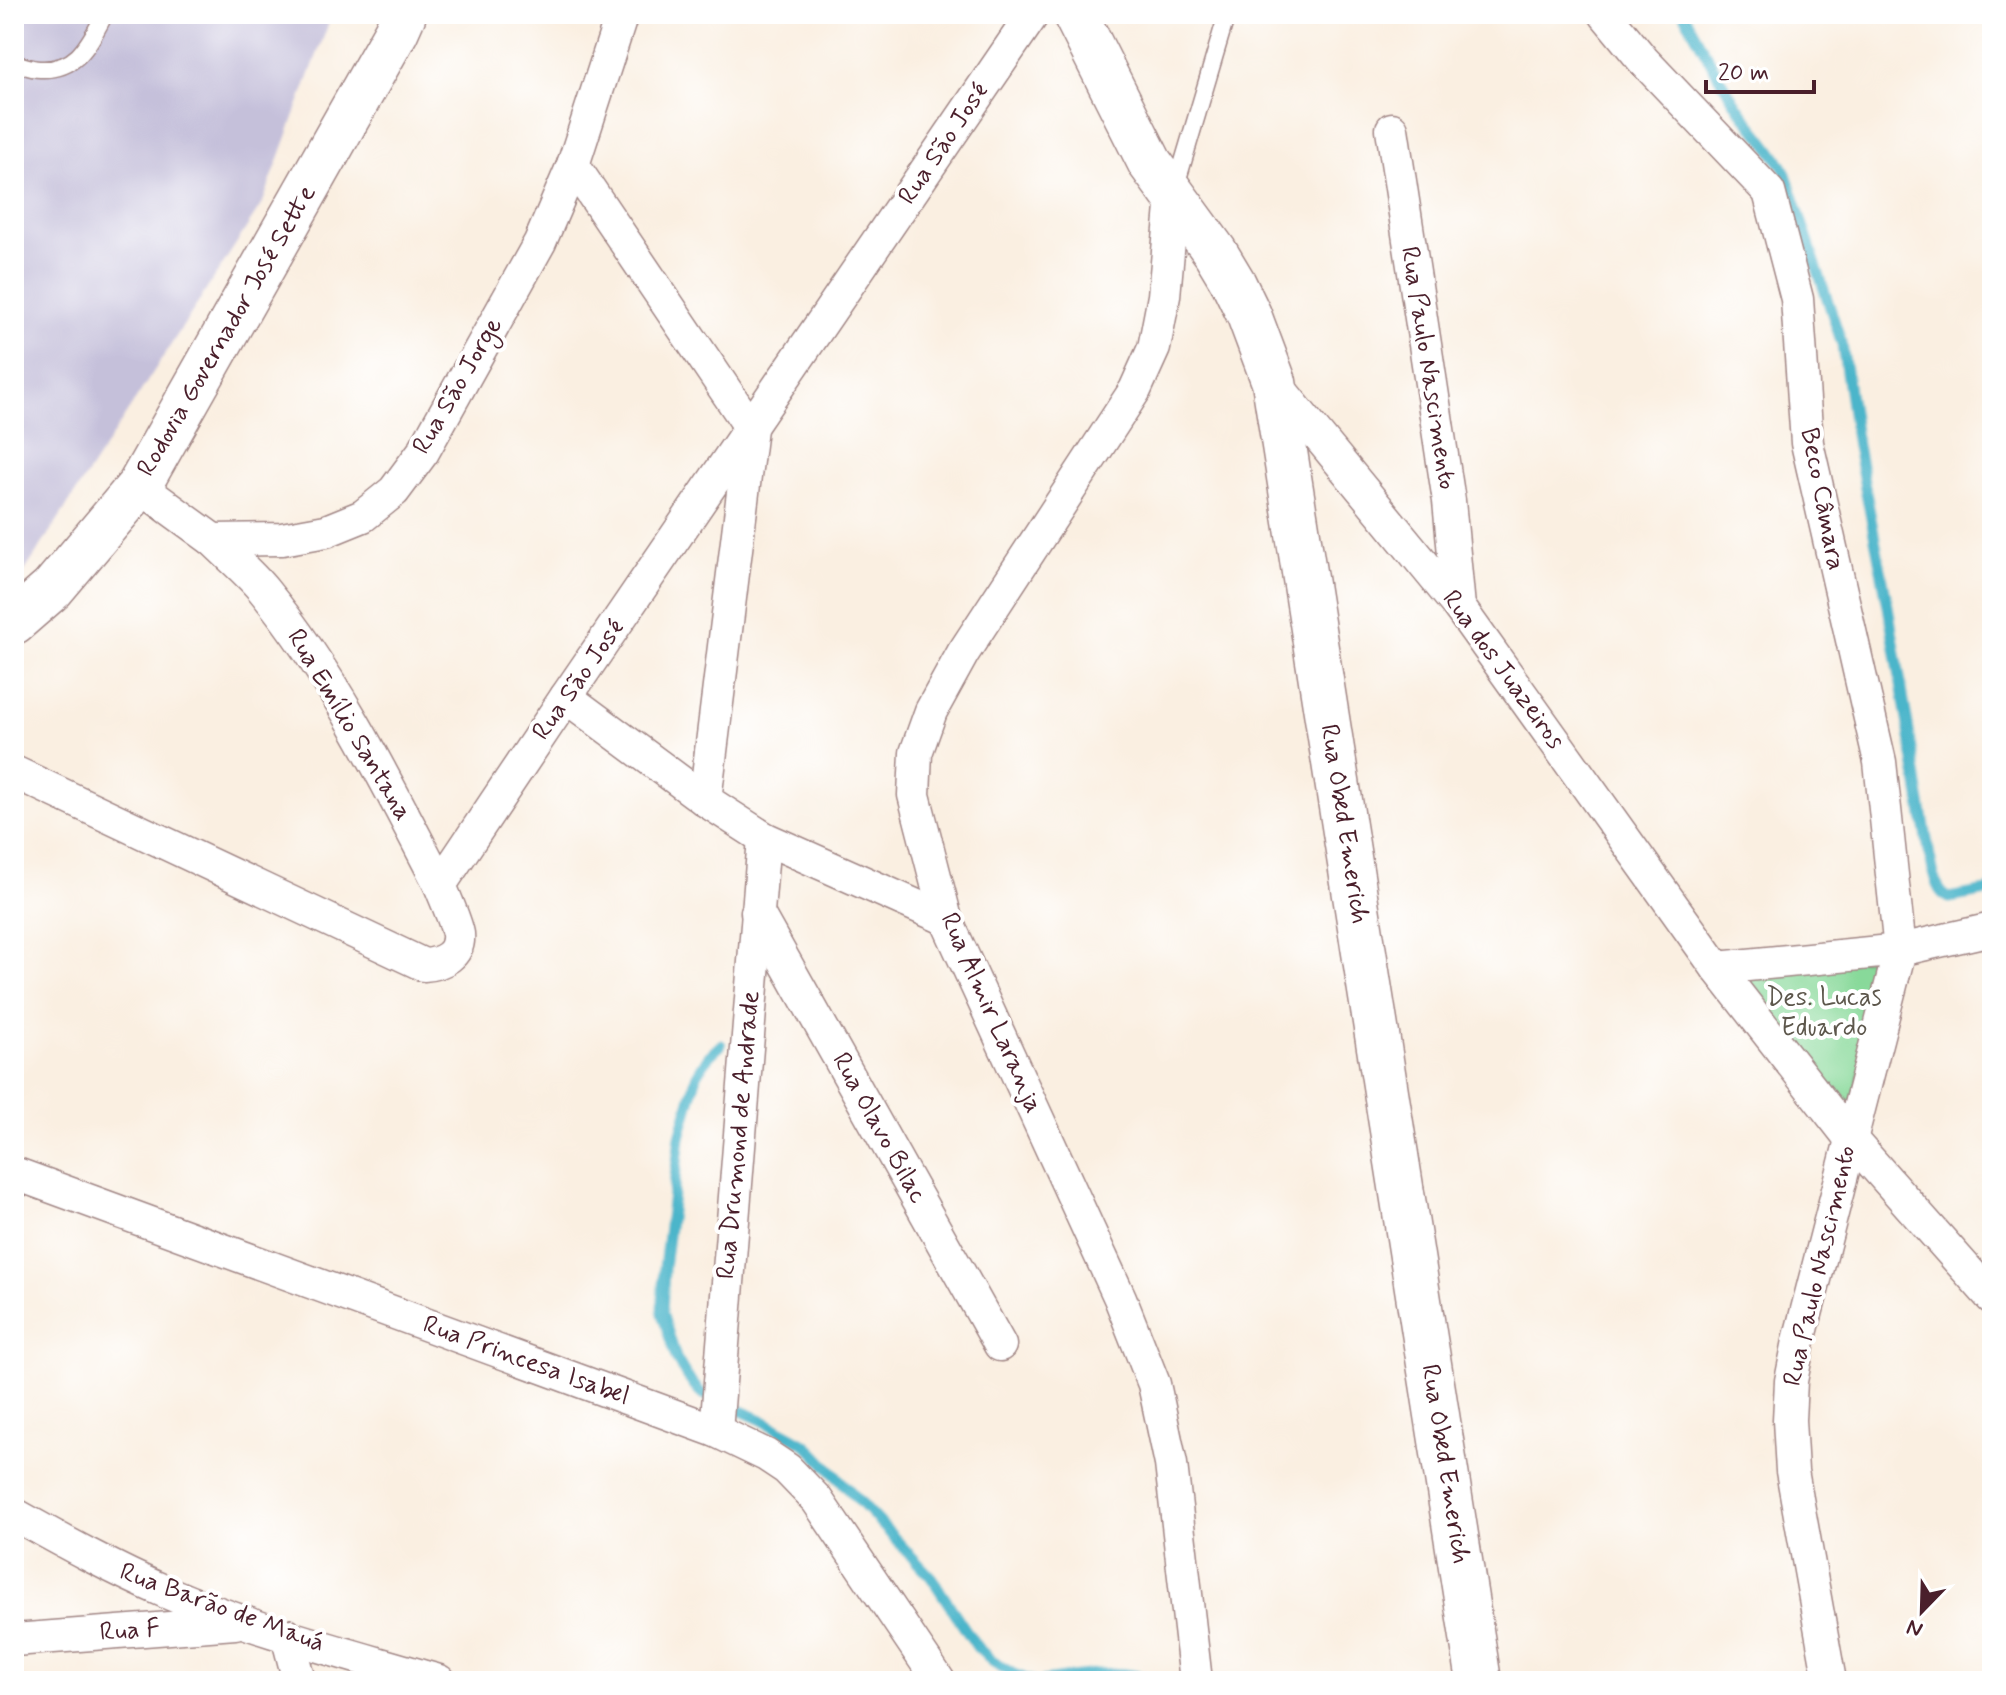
<svg xmlns="http://www.w3.org/2000/svg" width="2006" height="1695" font-family="Mynerve,sans-serif">
<style>
.industrial{fill:#c5c0da}
.park{fill:#88d99a;stroke:#697c62;stroke-width:2}
.lines{fill:none;stroke-linecap:round;stroke-linejoin:round}
.stream{stroke:#4cb5ca;stroke-width:11}
.lane-casing{stroke:#a28786;stroke-width:19}
.street-casing{stroke:#a28786;stroke-width:35}
.secondary-casing{stroke:#a28786;stroke-width:47}
.lane{stroke:#fff;stroke-width:16}
.street{stroke:#fff;stroke-width:32}
.secondary{stroke:#fff;stroke-width:44}
.labels{text-anchor:middle;dominant-baseline:central;stroke-width:8;stroke-linejoin:round;paint-order:stroke}
.street-label{font-size:26px;fill:#4a1f2b;stroke:#fff}
.park-label{font-size:26px;fill:#5d574c;stroke:#fff}
</style>
<rect width="100%" height="100%" fill="#fff"/>
<filter id="ink" filterUnits="userSpaceOnUse"><feTurbulence type="fractalNoise" baseFrequency=".0125" numOctaves="2"/><feDisplacementMap in="SourceGraphic" scale="16" xChannelSelector="R" yChannelSelector="G"/><feConvolveMatrix kernelMatrix="1 2 1 2 8 2 1 2 1" color-interpolation-filters="sRGB"/></filter>
<filter id="wash" filterUnits="userSpaceOnUse"><feTurbulence type="fractalNoise" baseFrequency=".006" numOctaves="4" result="noise"/><feDisplacementMap in="SourceGraphic" scale="32" xChannelSelector="R" yChannelSelector="G"/><feGaussianBlur stdDeviation="1.8" result="paint"/><feColorMatrix in="noise" values="0 0 0 0 0 0 0 0 0 0 0 0 0 0 0 0 0 1.4 0 .05"/><feComposite in="paint" operator="in"/></filter>
<g filter="url(#wash)">
<rect width="100%" height="100%" fill="#faefe1"/>
<polygon class="industrial" points="14,14 332,14 263,202 14,588"/>
<polygon class="park" points="1890,957 1847,1119 1729,973"/>
<g class="lines">
<g class="stream">
<path d="M1684 14C1702 47 1719 80 1741 111 1756 131 1773 149 1785 171L1842 344 1857 446 1888 606 1930 857C1934 871 1934 891 1949 898L1992 890"/>
<polyline points="721,1045 708,1057 697,1075 680,1137 664,1268 662,1313 676,1358 687,1377 701,1393 762,1420 807,1445 931,1577 977,1647 992,1661 1013,1674 1031,1681"/>
<path d="M1043 1681C1081 1676 1119 1667 1156 1681"/>
</g>
</g>
</g>
<g filter="url(#ink)">
<g class="lines">
<defs>
<g id="lane">
<path d="M14 63C22 65 31 69 40 69 78 71 89 43 105 14"/>
<polyline points="1175,189 1227,14"/>
</g>
<g id="street">
<polyline points="1605,14 1643,60 1769,192 1797,299 1807,443 1880,762 1900,950 1799,1341 1791,1381 1789,1420 1792,1471 1830,1681"/>
<polyline points="1392,129 1449,501 1459,607"/>
<polyline points="573,165 751,428 705,800"/>
<polyline points="1173,196 1164,296 1154,348 1135,390 963,653 931,711 916,753 914,795 946,919 1120,1298 1154,1384 1171,1464 1196,1681"/>
<polyline points="1274,382 1459,607 1717,968 1850,1138 1992,1298"/>
<polyline points="139,486 213,540 282,539 326,531 363,516 394,491 423,452 540,242 573,165 622,14"/>
<path d="M213 540C230 557 250 573 265 592 336 679 388 785 440 885"/>
<polyline points="566,697 705,800 764,838 946,919"/>
<path d="M14 772 424 965C442 964 460 955 458 934 456 922 445 898 440 885L566 697 1033 14"/>
<polyline points="757,912 1000,1345"/>
<polyline points="1717,968 1900,950 1992,929"/>
<polyline points="14,1173 716,1431 766,1455 787,1469 817,1500 939,1681"/>
<polyline points="716,1431 764,838"/>
<path d="M14 1514C64 1542 113 1569 166 1592 253 1630 348 1654 439 1681"/>
<polyline points="287,1635 299,1681"/>
<polyline points="14,1640 235,1623"/>
</g>
<g id="secondary">
<polyline points="1075,14 1150,163 1215,252 1233,282 1249,315 1274,382 1479,1681"/>
<polyline points="14,622 52,589 139,486 396,32 404,14"/>
</g>
</defs>
<use href="#lane" class="lane-casing"/>
<use href="#street" class="street-casing"/>
<use href="#secondary" class="secondary-casing"/>
<use href="#lane" class="lane"/>
<use href="#street" class="street"/>
<use href="#secondary" class="secondary"/>
</g>
</g>
<g class="labels">
<g class="street-label">
<text transform="translate(944 144) rotate(-56)">Rua São José</text>
<text transform="translate(227 331) rotate(-60)">Rodovia Governador José Sette</text>
<text transform="translate(1428 368) rotate(81)">Rua Paulo Nascimento</text>
<text transform="translate(458 386) rotate(-60)">Rua São Jorge</text>
<text transform="translate(1822 499) rotate(79)">Beco Câmara</text>
<text transform="translate(1503 670) rotate(54)">Rua dos Juazeiros</text>
<text transform="translate(579 680) rotate(-55)">Rua São José</text>
<text transform="translate(349 725) rotate(59)">Rua Emílio Santana</text>
<text transform="translate(1344 824) rotate(81)">Rua Obed Emerich</text>
<text transform="translate(991 1013) rotate(66)">Rua Almir Laranja</text>
<text transform="translate(879 1128) rotate(61)">Rua Olavo Bilac</text>
<text transform="translate(739 1135) rotate(-85)">Rua Drumond de Andrade</text>
<text transform="translate(1820 1266) rotate(-77)">Rua Paulo Nascimento</text>
<text transform="translate(526 1361) rotate(20)">Rua Princesa Isabel</text>
<text transform="translate(1445 1464) rotate(81)">Rua Obed Emerich</text>
<text transform="translate(222 1608) rotate(20)">Rua Barão de Mauá</text>
<text transform="translate(130 1631) rotate(-4)">Rua F</text>
</g>
<g class="park-label">
<text x="1824" y="998">Des. Lucas<tspan x="1824" dy="30">Eduardo</tspan></text>
</g>
</g>
<rect width="2006" height="1695" fill="none" stroke="#fff" stroke-width="48"/>
<g transform="translate(1922 1611) rotate(203)" stroke="#ffffff" stroke-width="6" paint-order="stroke">
<path d="M0-6L14 30L0 20L-14 30Z" fill="#4a1f2b"/>
<text y="-12" font-size="22" font-weight="bold" text-anchor="middle" fill="#4a1f2b">N</text>
</g>
<path d="M1706 80v12h108v-12" fill="none" stroke="#4a1f2b" stroke-width="4"/>
<text x="1718" y="80" font-size="24" fill="#4a1f2b" stroke="#ffffff" stroke-width="6" paint-order="stroke">20 m</text>
</svg>
